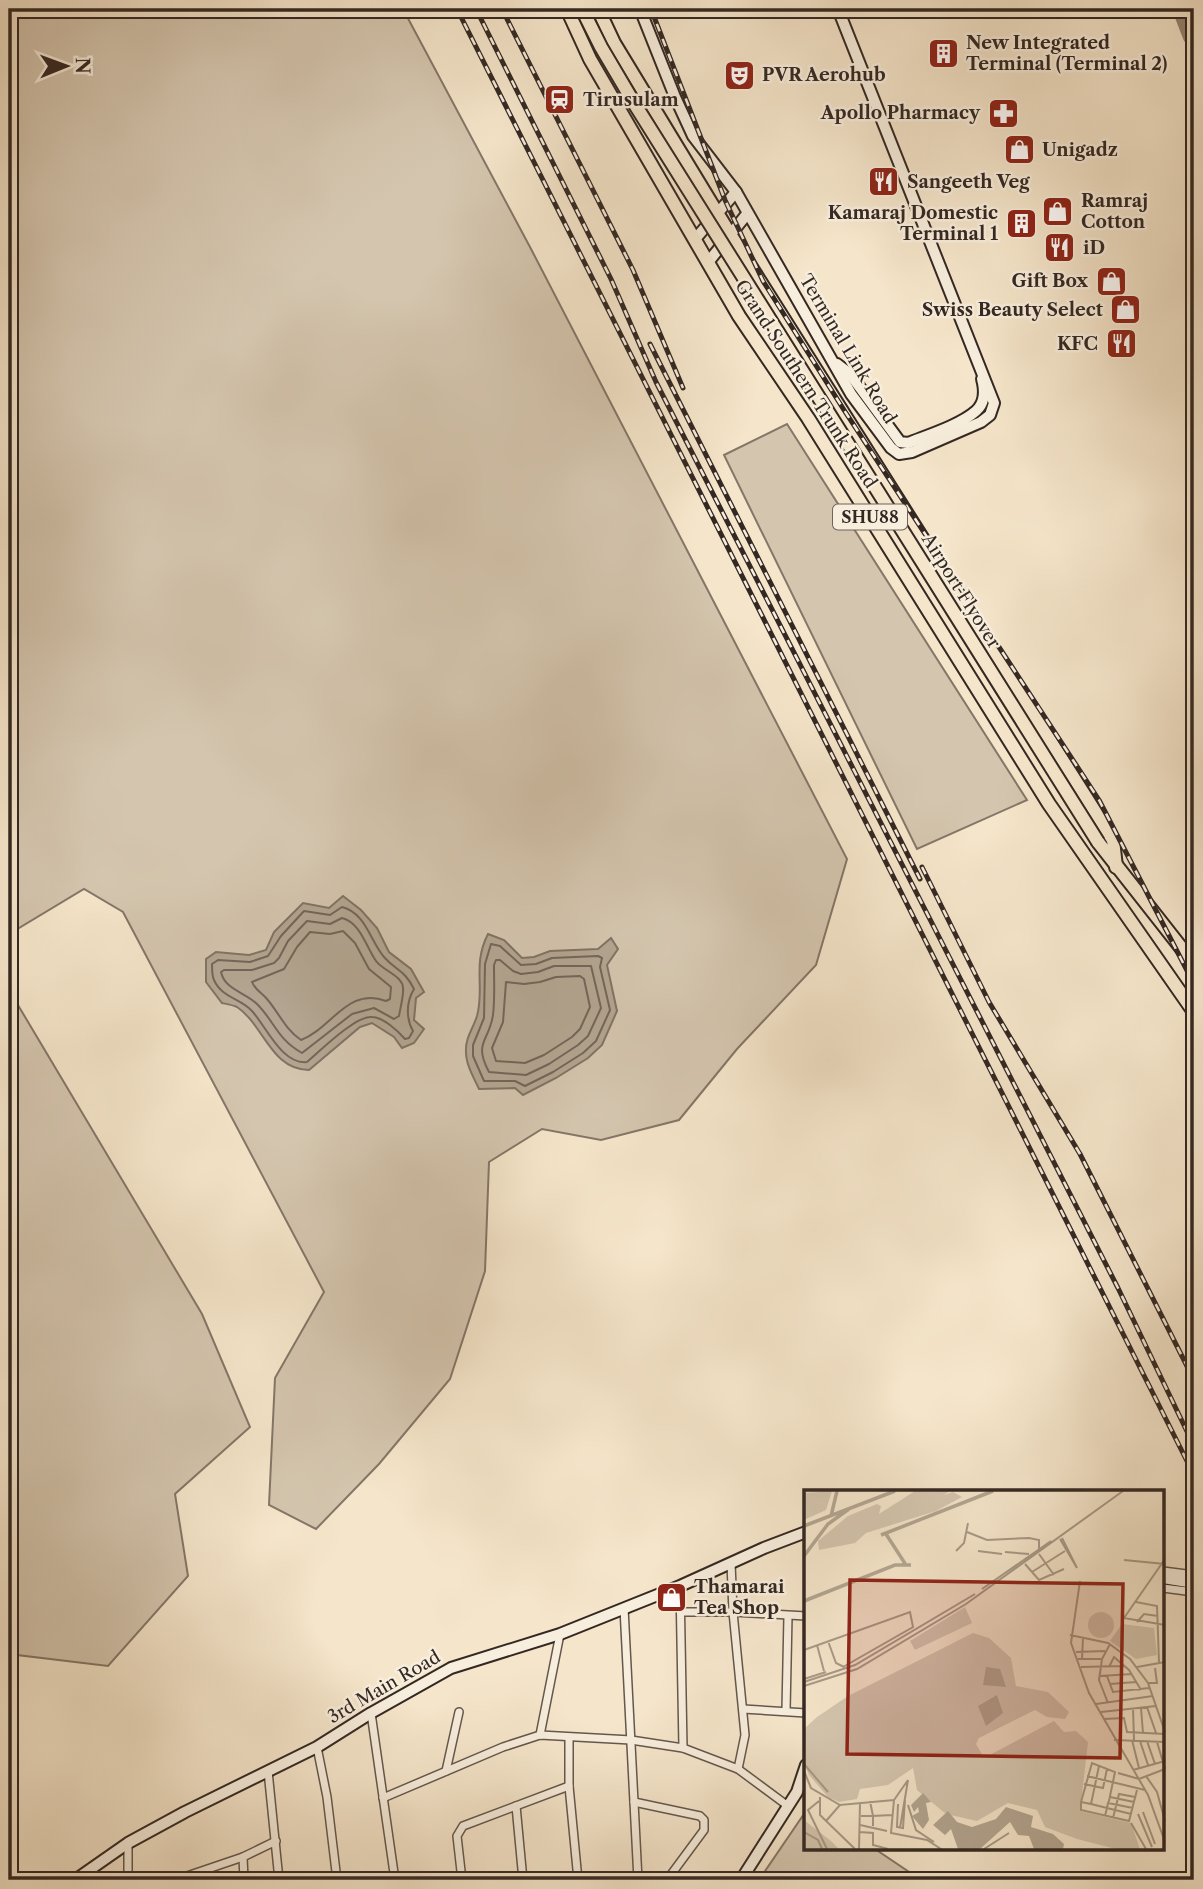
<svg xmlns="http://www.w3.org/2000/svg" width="1203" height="1889" font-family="'Libre Caslon Text',serif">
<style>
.green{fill:#d4c5ae;stroke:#847668;stroke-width:2}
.water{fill:#b3a591;stroke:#807365;stroke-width:2}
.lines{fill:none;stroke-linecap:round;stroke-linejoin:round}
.shore{stroke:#74665a;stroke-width:2}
.taxiway{stroke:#948676;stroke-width:23}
.street-casing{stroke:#64574d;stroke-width:10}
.secondary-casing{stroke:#342823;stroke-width:14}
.primary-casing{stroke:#342823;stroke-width:16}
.street{stroke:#f8eedd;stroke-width:7}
.secondary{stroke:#f8eedd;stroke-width:10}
.primary{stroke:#f5e5ca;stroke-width:12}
.rail-casing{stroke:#342823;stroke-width:5}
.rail{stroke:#f8eedd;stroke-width:2.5;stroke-dasharray:8;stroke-linecap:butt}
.primary-bridge-casing{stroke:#342823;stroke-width:16;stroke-linecap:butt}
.primary-bridge{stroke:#f5e5ca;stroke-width:12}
.labels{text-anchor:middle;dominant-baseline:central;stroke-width:5;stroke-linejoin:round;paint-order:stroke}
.shield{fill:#f8eedd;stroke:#6f635b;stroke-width:2}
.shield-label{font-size:16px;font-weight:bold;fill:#342823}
.poi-label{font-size:18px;font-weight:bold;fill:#342823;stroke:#f8eedd;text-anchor:start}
.street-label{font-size:18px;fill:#342823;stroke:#f8eedd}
.inset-river{fill:none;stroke:#b3a591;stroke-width:3.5}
.inset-road{fill:none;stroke:#a89987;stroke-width:2}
.view{fill:#8f2418;fill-opacity:0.15;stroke:#8f2418;stroke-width:3.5}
.inset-edge{fill:none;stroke:#342823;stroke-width:3.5}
</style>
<rect width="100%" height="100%" fill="#f5e5ca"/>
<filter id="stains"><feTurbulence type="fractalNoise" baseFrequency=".00286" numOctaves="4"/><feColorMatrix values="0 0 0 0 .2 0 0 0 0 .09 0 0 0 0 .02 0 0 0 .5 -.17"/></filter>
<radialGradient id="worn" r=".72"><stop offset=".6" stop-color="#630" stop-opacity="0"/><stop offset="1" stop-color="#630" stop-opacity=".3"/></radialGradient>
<g class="green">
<polygon points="9,9 403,9 530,247 847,859 816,965 737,1049 679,1120 601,1140 542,1129 489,1162 485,1271 450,1379 379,1464 316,1529 269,1505 275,1378 324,1292 123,912 84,889 9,934"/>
<polygon points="787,424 1027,800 917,849 724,455"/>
<polygon points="9,990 202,1314 250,1427 175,1494 188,1576 108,1666 9,1654"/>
<polygon points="806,1811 806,1849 875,1849 921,1880 759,1880"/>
</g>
<g class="water">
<path d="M343 896 361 910 377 928 389 952 411 969 424 992 416 998 414 1020 424 1029 414 1043 402 1048 394 1037 372 1023 360 1027 309 1070C271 1070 264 1025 237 1007 233 1005 227 1004 222 1003L206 982V959L216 952 249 955 266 950 274 932 303 903 329 908Z"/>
<path d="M488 934 504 940 522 958 534 957 550 951 598 949 611 938 618 949 607 965 617 1011 602 1045 588 1058 556 1078 523 1095 515 1088 479 1089C474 1078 466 1065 466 1052 465 1038 473 1029 477 1016 485 987 472 965 488 934Z"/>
</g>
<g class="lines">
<g class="shore">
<path d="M342 907C366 913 370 941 384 957 396 971 404 969 414 989 406 1002 406 1019 413 1031L409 1038 405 1039C398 1031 383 1017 372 1017 356 1015 320 1051 307 1062 282 1065 266 1026 252 1011 240 998 222 998 214 980 212 976 212 969 212 964L218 960 250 962 268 956 281 936 304 911 330 915Z"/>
<path d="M342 918C361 923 366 947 376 961 382 970 403 976 403 988 404 995 400 1009 399 1016L394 1019 374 1008 352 1014 302 1053C277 1039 275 1022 257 1004 245 992 225 990 221 972L224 970H252L274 963 279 958 288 941 307 921 330 924Z"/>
<path d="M343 931 355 943 369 969 391 987 390 999 386 1001C348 986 331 1029 301 1040 285 1029 279 1013 267 999 262 993 255 990 252 982L284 969 297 947 310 932 330 934Z"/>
<polygon points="491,944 500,946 521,965 536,964 552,958 598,956 602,958 600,967 610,1010 596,1041 583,1053 553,1072 525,1086 515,1081 484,1081 473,1056 473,1045 484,1018 485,964"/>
<path d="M496 960H500L513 971 521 974 538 972 554 966H591L601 1008 588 1036 578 1045 549 1064 526 1075 489 1072C473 1042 489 1042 493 1015 495 999 494 982 494 965Z"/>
<polygon points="580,976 584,979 590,1007 580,1029 572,1037 544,1055 525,1063 496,1061 492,1048 503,1022 506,982 524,984 540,982 556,977"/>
</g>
<polyline class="taxiway" points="1184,9 1194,35"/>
<defs>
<g id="street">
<polyline points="731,1563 733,1612 745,1735 738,1769"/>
<polyline points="1163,1571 1194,1575"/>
<polyline points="680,1586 683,1748"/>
<polyline points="1163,1588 1194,1592"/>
<polyline points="624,1608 638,1880"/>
<polyline points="681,1612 733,1612 806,1616"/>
<polyline points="743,1709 806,1713"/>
<polyline points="786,1710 788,1616"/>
<polyline points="371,1713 395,1880"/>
<polyline points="540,1735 560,1634"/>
<polyline points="569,1738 569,1786 578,1880"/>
<polyline points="317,1747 327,1797 337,1880"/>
<polyline points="268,1771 279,1880"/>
<polyline points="446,1771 459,1712"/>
<polyline points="383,1798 503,1747 540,1735 631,1740 683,1748 738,1769 788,1806"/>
<polyline points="634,1802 700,1816 704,1820 704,1830 667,1880"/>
<polyline points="516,1806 523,1880"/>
<polyline points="128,1843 128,1880"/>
<polyline points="184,1877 243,1857"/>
<polyline points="244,1880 243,1857 276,1841"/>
<polyline points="462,1880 457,1836 463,1826 569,1786"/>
</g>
<g id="secondary">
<polyline points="640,9 675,97 693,136 736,192 851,394 891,448 899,454 912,452 981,422 990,415 994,403 838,9"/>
<polyline points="696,238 736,192"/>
<polyline points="709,261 747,214"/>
<path d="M837 364 850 374 900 442 908 443C928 435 960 425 976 411 985 403 985 390 982 379"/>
<polyline points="1163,1578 1194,1583"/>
<polyline points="75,1880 128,1843 185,1812 317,1747 371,1713 451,1668 560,1634 680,1586 764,1548 806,1532"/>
<polyline points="741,1880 797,1792 806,1765"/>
</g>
<g id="primary">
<polyline points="567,9 590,59 739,316 808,418 1049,804 1194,1012"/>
<polyline points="598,9 614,43 730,234 1113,840 1116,867"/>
<polyline points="1098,842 1194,964"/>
</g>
</defs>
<use href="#street" class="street-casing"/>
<use href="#secondary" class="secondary-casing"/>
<use href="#primary" class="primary-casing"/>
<use href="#street" class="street"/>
<use href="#secondary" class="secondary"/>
<use href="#primary" class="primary"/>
<defs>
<g id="rail">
<polyline points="457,9 1194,1475"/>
<polyline points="476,9 611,279 656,382 1118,1288 1194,1446"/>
<polyline points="502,9 633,270 683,388"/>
<polyline points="651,9 725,200 763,281 844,410 1099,800 1194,984"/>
<polyline points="650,344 920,879"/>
<polyline points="922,867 989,1002 1080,1154 1194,1380"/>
</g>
</defs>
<use href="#rail" class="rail-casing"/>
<use href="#rail" class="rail"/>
<defs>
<polyline id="primary-bridge" points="582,9 601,47 634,103 1098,842"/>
</defs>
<use href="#primary-bridge" class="primary-bridge-casing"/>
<use href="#primary-bridge" class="primary-bridge"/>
</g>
<defs>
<symbol id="building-square" viewBox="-11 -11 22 22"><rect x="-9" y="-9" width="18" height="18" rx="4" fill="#8f2418" stroke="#f8eedd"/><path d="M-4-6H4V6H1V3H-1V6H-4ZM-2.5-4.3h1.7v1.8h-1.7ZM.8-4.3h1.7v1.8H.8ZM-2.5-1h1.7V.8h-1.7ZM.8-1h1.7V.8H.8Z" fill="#fff"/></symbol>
<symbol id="theatre-square" viewBox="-11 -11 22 22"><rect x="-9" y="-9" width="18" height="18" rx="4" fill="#8f2418" stroke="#f8eedd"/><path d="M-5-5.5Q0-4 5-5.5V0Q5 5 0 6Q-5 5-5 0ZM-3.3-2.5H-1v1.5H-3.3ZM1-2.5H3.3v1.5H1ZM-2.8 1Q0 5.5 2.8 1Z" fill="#fff"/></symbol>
<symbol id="station-square" viewBox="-11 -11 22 22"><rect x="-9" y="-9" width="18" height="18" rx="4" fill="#8f2418" stroke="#f8eedd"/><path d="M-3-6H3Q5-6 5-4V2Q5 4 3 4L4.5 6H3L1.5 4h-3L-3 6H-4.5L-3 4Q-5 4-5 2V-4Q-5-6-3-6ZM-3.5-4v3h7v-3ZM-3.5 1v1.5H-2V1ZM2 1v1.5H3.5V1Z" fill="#fff"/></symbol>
<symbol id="pharmacy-square" viewBox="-11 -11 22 22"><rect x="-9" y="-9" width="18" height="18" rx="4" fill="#8f2418" stroke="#f8eedd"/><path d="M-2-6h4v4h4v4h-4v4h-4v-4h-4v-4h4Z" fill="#fff"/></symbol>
<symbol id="shop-square" viewBox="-11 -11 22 22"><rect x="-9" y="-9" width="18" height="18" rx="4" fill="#8f2418" stroke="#f8eedd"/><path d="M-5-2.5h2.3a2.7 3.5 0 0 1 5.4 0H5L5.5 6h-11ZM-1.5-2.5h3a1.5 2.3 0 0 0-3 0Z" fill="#fff"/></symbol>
<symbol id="restaurant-square" viewBox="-11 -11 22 22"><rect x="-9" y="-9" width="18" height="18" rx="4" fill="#8f2418" stroke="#f8eedd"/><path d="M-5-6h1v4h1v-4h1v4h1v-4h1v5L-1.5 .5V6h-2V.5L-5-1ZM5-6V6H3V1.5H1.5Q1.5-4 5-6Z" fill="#fff"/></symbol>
</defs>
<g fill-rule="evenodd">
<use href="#building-square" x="926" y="36" width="35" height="35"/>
<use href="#theatre-square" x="722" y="58" width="35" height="35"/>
<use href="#station-square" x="542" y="82" width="35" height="35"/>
<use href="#pharmacy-square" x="986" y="96" width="35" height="35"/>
<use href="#shop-square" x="1002" y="132" width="35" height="35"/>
<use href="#restaurant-square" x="866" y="164" width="35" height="35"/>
<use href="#shop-square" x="1040" y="194" width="35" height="35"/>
<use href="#building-square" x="1004" y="206" width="35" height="35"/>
<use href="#restaurant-square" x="1042" y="230" width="35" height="35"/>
<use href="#shop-square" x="1094" y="264" width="35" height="35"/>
<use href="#shop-square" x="1108" y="292" width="35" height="35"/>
<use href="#restaurant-square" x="1104" y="326" width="35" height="35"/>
<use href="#shop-square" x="654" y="1580" width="35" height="35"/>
</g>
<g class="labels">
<rect class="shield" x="833" y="504.5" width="74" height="25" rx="5"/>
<g class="shield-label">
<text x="870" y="517">SHU88</text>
</g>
<g class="poi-label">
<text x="966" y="43">New Integrated<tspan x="966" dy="21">Terminal (Terminal 2)</tspan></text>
<text x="762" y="75">PVR Aerohub</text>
<text x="583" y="100">Tirusulam</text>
<text x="980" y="113" text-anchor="end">Apollo Pharmacy</text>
<text x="1042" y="150">Unigadz</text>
<text x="907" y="182">Sangeeth Veg</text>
<text x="1081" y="201">Ramraj<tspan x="1081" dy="21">Cotton</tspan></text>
<text x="998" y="213" text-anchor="end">Kamaraj Domestic<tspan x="998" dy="21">Terminal 1</tspan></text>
<text x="1083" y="248">iD</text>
<text x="1088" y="281" text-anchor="end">Gift Box</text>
<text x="1103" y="310" text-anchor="end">Swiss Beauty Select</text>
<text x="1098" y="344" text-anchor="end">KFC</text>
<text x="694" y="1587">Thamarai<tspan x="694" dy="21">Tea Shop</tspan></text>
</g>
<g class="street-label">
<text transform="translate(848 349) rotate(59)">Terminal Link Road</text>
<text transform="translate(806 384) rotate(57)">Grand Southern Trunk Road</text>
<text transform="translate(961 591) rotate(58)">Airport Flyover</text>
<text transform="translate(384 1687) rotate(-30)">3rd Main Road</text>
</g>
</g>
<g transform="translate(804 1490)">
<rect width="360" height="360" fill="#f5e5ca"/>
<path d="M28 1 22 20 0 30V3ZM111 1H146L140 5 149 2 158 7 132 21 62 43 51 53 15 60 14 51 44 26 73 14 77 16 75 24ZM161 117 168 133 111 160 106 151ZM284 135a13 13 0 1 1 26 0a13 13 0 1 1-26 0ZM318 134 350 138 353 165 332 169 306 151ZM169 143 185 148 207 168 212 196 244 202 265 222 261 229 243 227 231 220 175 248 172 254 180 268 250 231 260 242 272 241 284 252 276 321 327 333 336 359H312L273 349 241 337 233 320 204 313 173 331 142 324 113 300 109 278 84 295 56 299 53 309 35 312 24 307 5 285 0 273V239L13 227 44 206ZM0 330 27 351 35 359H0Z" fill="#d4c5ae"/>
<path d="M182 177 196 179 202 197 179 195ZM193 205 199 223 182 236 174 216ZM119 303 127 312 122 313 125 330 119 339 108 326 115 322 114 317 110 322 107 315ZM202 317 229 326 227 337 249 344 260 354 259 359H230L225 346 214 345 206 332 176 359H154L147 339 141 345 129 335 144 321 153 332 168 337 192 329Z" fill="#b3a591"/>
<path class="inset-river" d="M27 26 33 1M0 36 91 1M82 44 102 75M77 45 189 1M0 66 24 34 45 19M0 111 91 75H107"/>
<path class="inset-road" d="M163 42 183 50 225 48 235 50V59M256 49 273 78 258 48M152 61 160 53 164 33M174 61 198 64M201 62 225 64M235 64 250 85M361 69 320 128 361 135M320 70 361 74M221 74 235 90 260 79M228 82 261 61M276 91 267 153 285 203 344 305 361 352M178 99 247 51M332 112 353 116 355 172M333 132 340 124 354 126M266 145 304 153 326 169 344 193 361 242M24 151 32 173 40 177M13 155 20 181M0 160 106 122 109 137 39 177M272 162 301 161M274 169H297M278 169 279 148M277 177 320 176M305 177 310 167 325 180 337 200M333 177 361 172M296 186 328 184M303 186 309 202 345 198M0 189 22 182M0 192 51 175 171 104M344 193H353L351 178M306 194 332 192M0 196 53 179 162 114 319 1M304 213 295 190 298 169 306 154M292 214 349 206M343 217 352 243M329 218 330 250M337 218 339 243M297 222 352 216M300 229 320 228 323 242 361 244M310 250 361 252M328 250 335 278M336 251 344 275M343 251 351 274M353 252 361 279M0 274 24 302M329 280 361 271M0 281 7 298 36 315 90 310M314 283 335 289 361 279M283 286 341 300M342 286 353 302 361 331M104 290 90 310 87 343 123 350 137 359M280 294 299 298 303 279M16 307V325L51 359M306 307 330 312M15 311 4 320 23 359M277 313V320L325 331 333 300M304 313 329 318M94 314 93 337 99 338 101 310M287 314 295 276M104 315 112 340 130 352M339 322 351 354M334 324 348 357M57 326H69L66 311M301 326 303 318 304 313 305 311 311 282 288 273 277 312 287 314 327 324M309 328 315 304 331 307M22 331 36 315M327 333 342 359M56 335 83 341M69 336V326L88 325M96 338 104 290M0 342 14 350 18 359M56 342 69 343V355L84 359M55 359 56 313M180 359 205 343"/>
<path class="view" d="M46 90 319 94 316 268 43 264Z"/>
<rect width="360" height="360" class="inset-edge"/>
</g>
<rect width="1203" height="1889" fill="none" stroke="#f5e5ca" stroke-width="35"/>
<rect x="10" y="10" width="1182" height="1868" fill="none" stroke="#342823" stroke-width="3.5"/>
<rect x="18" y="18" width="1168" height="1854" fill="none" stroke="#342823" stroke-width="2"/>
<g transform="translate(66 66) rotate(89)" stroke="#f8eedd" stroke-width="5" paint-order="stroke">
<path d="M0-5L12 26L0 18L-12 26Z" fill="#342823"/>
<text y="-10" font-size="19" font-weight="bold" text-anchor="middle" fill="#342823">N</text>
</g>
<rect width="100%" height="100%" filter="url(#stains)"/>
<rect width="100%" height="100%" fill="url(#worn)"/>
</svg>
